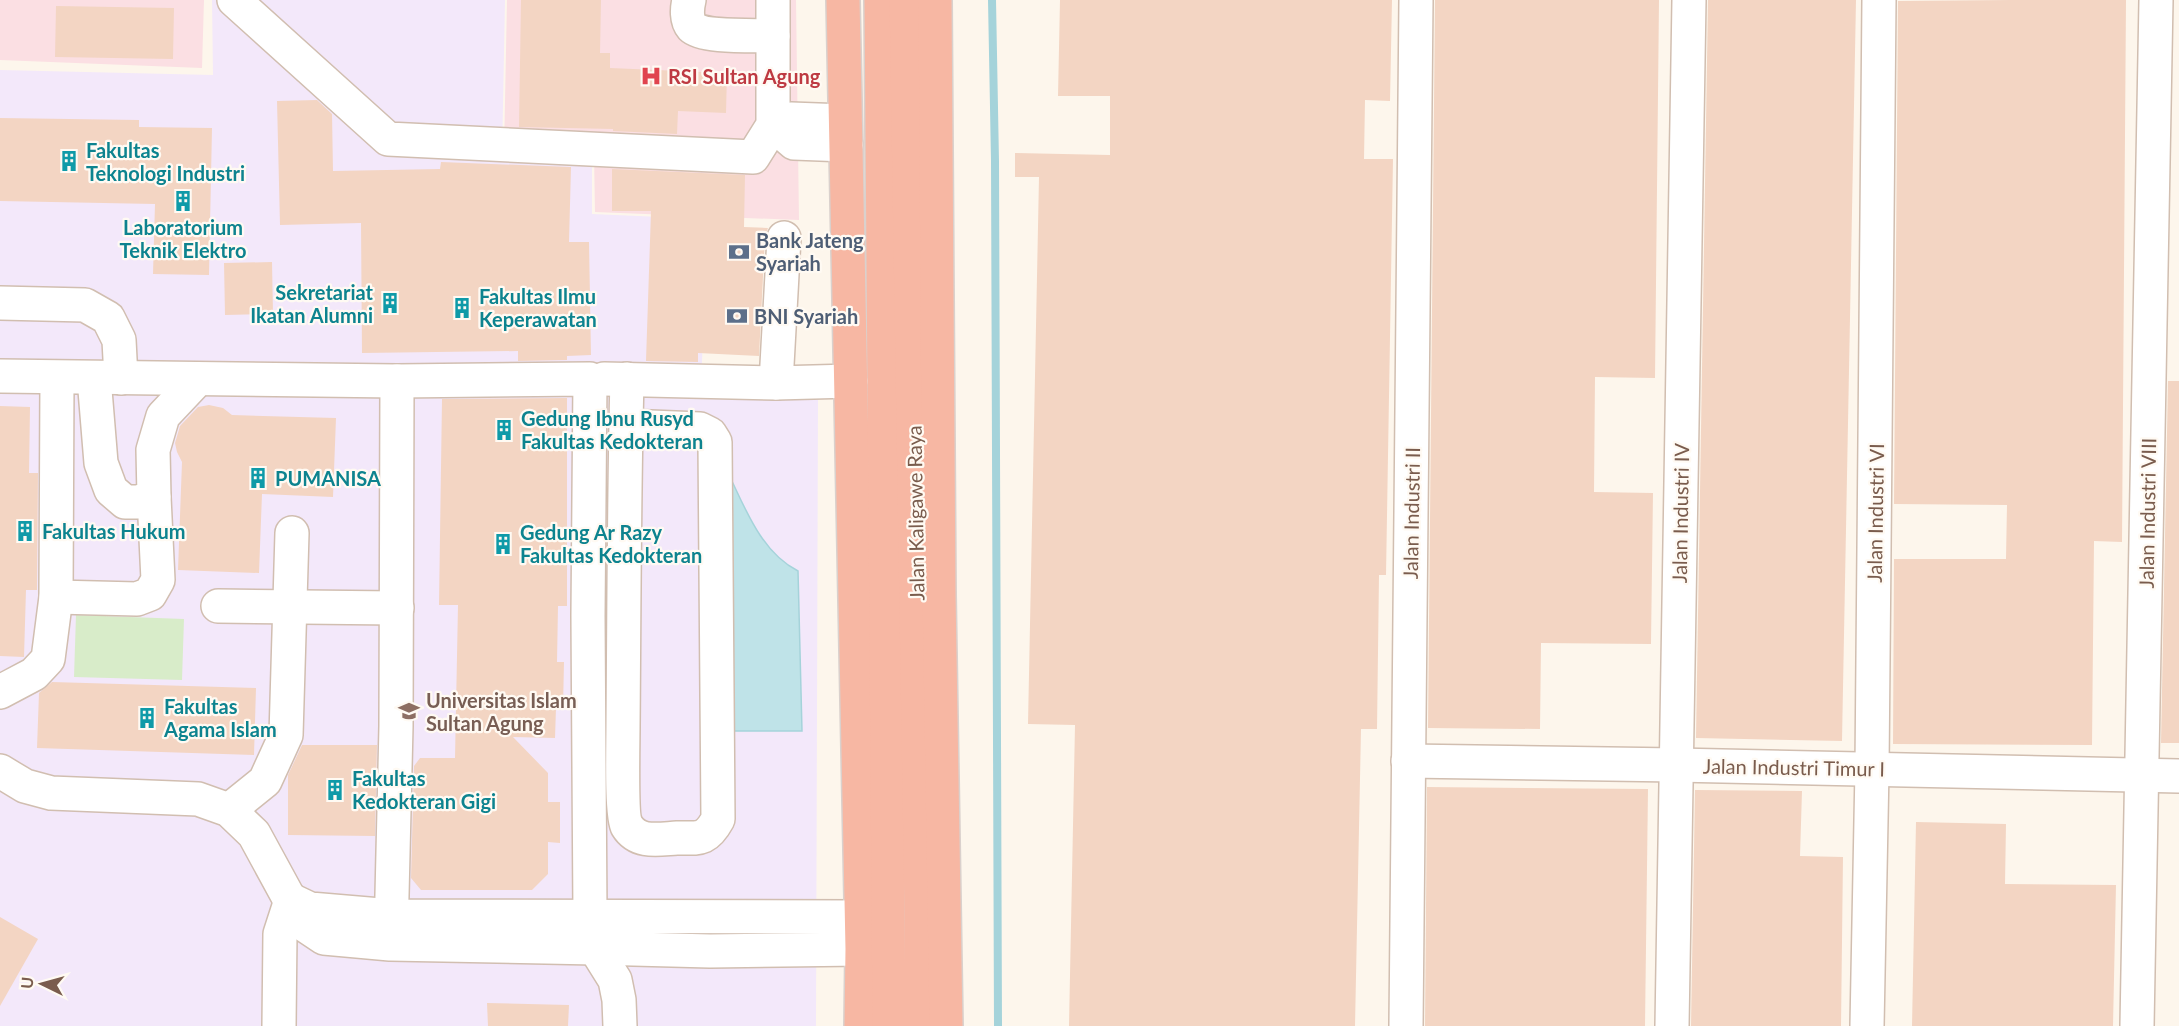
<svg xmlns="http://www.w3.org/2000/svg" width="2179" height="1026" font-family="Lato,sans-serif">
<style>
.education{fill:#f3e8fa}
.medical{fill:#fbdfe3}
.green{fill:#d8ecc9}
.water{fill:#bfe3e8;stroke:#a5d3da;stroke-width:1.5}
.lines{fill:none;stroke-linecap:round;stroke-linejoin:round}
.stream{stroke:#a5d3da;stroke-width:8}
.building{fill:#f3d5c3}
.minor-casing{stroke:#d1beb0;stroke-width:36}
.highway-casing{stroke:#dad1cd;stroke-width:36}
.minor{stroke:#fff;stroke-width:33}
.highway{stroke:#f7b7a3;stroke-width:33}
.labels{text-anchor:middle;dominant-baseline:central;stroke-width:4.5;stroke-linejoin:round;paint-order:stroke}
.health-label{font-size:20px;font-weight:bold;fill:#be3a42;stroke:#fffaf3;text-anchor:start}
.culture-label{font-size:20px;font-weight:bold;fill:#0d838f;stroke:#fffaf3;text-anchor:start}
.service-label{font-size:20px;font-weight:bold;fill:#4e5e75;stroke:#fffaf3;text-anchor:start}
.street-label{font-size:20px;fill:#7a5c4d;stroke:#fffaf3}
.education-label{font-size:20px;font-weight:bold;fill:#785e54;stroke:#fffaf3;text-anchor:start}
</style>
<rect width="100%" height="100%" fill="#fdf6ec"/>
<polygon class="education" points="212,0 505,0 502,157 592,160 592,214 707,219 701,390 818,397 816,1026 0,1026 0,70 213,75"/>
<g class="medical">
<polygon points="0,0 204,0 202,68 0,60"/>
<polygon points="507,0 796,0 799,220 595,212 594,154 504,152"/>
</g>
<polygon class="green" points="76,615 184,619 182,680 74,677"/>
<path class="water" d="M731 479C747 513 763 553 798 571L802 731H734Z"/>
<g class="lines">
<polyline class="stream" points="992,0 995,161 998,1026"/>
</g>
<g class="building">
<polygon points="521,0 601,0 600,53 610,53 610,68 727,73 726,113 678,111 677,134 613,131 613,129 519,127"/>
<polygon points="1060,0 1392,0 1390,101 1365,100 1364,159 1393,159 1386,575 1379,575 1377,729 1361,729 1355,1026 1069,1026 1075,725 1028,724 1039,177 1015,177 1015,153 1110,155 1110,96 1058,96"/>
<polygon points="1435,0 1659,0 1655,378 1595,377 1594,492 1653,493 1651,644 1541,643 1540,729 1428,728"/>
<polygon points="1708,0 1856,0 1842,741 1696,738"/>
<polygon points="2010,0 2126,0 2122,542 2094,541 2092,745 1893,744 1894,559 2006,559 2007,505 1894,504 1898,1"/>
<polygon points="56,6 174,8 173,59 55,57"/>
<polygon points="317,100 332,114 333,171 440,169 441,162 571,167 569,242 589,242 591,355 567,356 567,360 518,361 518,351 362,353 361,223 280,225 277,101"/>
<polygon points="0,118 139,120 139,127 212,128 209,275 153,274 155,204 0,201"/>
<polygon points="612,169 745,175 744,227 768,228 765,237 759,356 698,353 698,362 646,361 651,211 612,211"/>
<polygon points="272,262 273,314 225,315 224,263"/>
<polygon points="2168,381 2179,381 2179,743 2161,743"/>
<polygon points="567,398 567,606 558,606 557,662 564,662 563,708 556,708 555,738 513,737 548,773 548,802 560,802 560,843 548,842 548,874 532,890 421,890 411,878 414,766 420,758 455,758 458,605 439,605 442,399"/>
<polygon points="209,405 223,408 232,415 336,418 333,497 262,494 259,573 178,570 182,462 177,452 175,443 180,426 198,407"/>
<polygon points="0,406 30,407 29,473 38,473 37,590 26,590 24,657 0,656"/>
<polygon points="52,682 256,688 254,755 37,748 39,693"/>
<polygon points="302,745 377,745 375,836 288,835 288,775"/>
<polygon points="1427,787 1648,789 1645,1026 1425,1026"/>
<polygon points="1695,790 1802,791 1800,856 1843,857 1841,1026 1691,1026"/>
<polygon points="1916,822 2006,824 2005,884 2116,885 2113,1026 1912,1026"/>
<polygon points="0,917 38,939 0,1006"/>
<polygon points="487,1003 569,1005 568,1026 488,1026"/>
</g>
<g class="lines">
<defs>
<g id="minor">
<polyline points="234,0 388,139 753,157 773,125 773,0"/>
<path d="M689 0C687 8 686 20 692 27 703 38 756 35 773 36"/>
<polyline points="773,125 794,143 846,145"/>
<polyline points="773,125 791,119 845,121"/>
<polyline points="0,303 85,305 108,318 119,340 121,378"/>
<polyline points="0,376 397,381 590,379 588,616 590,915 595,948 615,980 619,1000 620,1026"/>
<polyline points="94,378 101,463 111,490 125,502 138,502 154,497 153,450 163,416 198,379"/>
<polyline points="604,379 776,383 851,381"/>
<polyline points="776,383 784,238"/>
<path d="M626 426 700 429 710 434 715 442 718 819C706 841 699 838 677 838 659 839 638 844 627 826 621 816 623 743 623 726 624 611 624 495 627 379"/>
<polyline points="56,597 137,599 150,594 158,580 154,497"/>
<polyline points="218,606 397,608"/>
<polyline points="0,692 34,674 48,659 56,597 57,378"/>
<polyline points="1408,761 1676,765 2179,776"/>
<polyline points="0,771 25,786 51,793 198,799 229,810 254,834 303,924 324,938 390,944 595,948 710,951 862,949"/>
<polyline points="229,810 265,781 286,735 292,533"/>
<polyline points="291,900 310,909 392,916 860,917"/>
<polyline points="391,937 396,726 397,381"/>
<polyline points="279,1026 280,934 291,900"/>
<polyline points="1406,1026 1416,0"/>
<polyline points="1672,1026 1689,0"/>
<polyline points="1867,1026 1872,769 1879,0"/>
<polyline points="2137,1026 2156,0"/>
</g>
<g id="highway">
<polyline points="843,0 862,949 861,1026"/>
<polyline points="881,0 889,1026"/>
<polyline points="906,0 921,913 921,1026"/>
<polyline points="935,0 939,594 946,1026"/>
</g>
</defs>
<use href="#minor" class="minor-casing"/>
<use href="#highway" class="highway-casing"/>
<use href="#minor" class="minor"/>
<use href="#highway" class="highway"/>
</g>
<defs>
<symbol id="hospital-bare" viewBox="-9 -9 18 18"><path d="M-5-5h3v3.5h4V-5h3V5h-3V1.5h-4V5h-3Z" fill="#e0444e" stroke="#fffaf3" stroke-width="2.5" paint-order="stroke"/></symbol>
<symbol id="building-bare" viewBox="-9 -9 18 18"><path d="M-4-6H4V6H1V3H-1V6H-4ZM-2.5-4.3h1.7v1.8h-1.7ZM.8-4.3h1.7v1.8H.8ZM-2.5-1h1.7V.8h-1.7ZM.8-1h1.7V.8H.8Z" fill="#0f9aa8" stroke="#fffaf3" stroke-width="2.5" paint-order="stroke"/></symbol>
<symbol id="bank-bare" viewBox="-9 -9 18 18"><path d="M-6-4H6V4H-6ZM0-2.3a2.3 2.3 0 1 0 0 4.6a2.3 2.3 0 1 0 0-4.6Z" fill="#5c6f8a" stroke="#fffaf3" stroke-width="2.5" paint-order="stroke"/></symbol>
<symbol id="university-bare" viewBox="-9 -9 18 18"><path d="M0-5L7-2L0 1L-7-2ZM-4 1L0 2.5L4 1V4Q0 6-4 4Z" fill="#8d6e63" stroke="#fffaf3" stroke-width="2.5" paint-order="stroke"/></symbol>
</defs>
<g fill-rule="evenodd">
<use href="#hospital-bare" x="636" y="61" width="30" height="30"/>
<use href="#building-bare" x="54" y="146" width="30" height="30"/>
<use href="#building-bare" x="168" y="186" width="30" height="30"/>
<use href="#bank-bare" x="724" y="237" width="30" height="30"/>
<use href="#building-bare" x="375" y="288" width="30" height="30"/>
<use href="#building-bare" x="447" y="293" width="30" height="30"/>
<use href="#bank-bare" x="722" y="301" width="30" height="30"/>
<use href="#building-bare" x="489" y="415" width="30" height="30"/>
<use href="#building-bare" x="243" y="463" width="30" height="30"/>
<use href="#building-bare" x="10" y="516" width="30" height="30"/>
<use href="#building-bare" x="488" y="529" width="30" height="30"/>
<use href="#university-bare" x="394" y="696" width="30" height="30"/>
<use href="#building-bare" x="132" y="703" width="30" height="30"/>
<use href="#building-bare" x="320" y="775" width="30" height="30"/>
</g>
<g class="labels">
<g class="health-label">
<text x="668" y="76">RSI Sultan Agung</text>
</g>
<g class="culture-label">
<text x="86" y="150">Fakultas<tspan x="86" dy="23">Teknologi Industri</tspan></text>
<text x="183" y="227" text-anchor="middle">Laboratorium<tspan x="183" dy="23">Teknik Elektro</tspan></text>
<text x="373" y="292" text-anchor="end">Sekretariat<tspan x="373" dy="23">Ikatan Alumni</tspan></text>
<text x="479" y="296">Fakultas Ilmu<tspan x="479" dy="23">Keperawatan</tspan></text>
<text x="521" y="418">Gedung Ibnu Rusyd<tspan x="521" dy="23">Fakultas Kedokteran</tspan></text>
<text x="275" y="478">PUMANISA</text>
<text x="42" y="531">Fakultas Hukum</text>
<text x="520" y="532">Gedung Ar Razy<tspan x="520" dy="23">Fakultas Kedokteran</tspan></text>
<text x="164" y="706">Fakultas<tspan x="164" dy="23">Agama Islam</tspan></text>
<text x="352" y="778">Fakultas<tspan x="352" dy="23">Kedokteran Gigi</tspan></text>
</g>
<g class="service-label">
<text x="756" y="240">Bank Jateng<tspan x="756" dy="23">Syariah</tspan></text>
<text x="754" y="316">BNI Syariah</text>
</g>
<g class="street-label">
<text transform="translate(915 513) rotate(-91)">Jalan Kaligawe Raya</text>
<text transform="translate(1411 513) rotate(-89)">Jalan Industri II</text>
<text transform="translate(1680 513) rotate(-89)">Jalan Industri IV</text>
<text transform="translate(1875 513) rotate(-89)">Jalan Industri VI</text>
<text transform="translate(2147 513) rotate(-89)">Jalan Industri VIII</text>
<text transform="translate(1794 767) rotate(1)">Jalan Industri Timur I</text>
</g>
<g class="education-label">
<text x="426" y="700">Universitas Islam<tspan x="426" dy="23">Sultan Agung</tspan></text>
</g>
</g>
<g transform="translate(42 984) rotate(275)" stroke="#fffaf3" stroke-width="4.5" paint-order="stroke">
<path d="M0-4.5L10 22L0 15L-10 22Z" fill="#7a5c4d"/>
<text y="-9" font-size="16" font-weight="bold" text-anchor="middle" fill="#7a5c4d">U</text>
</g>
</svg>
